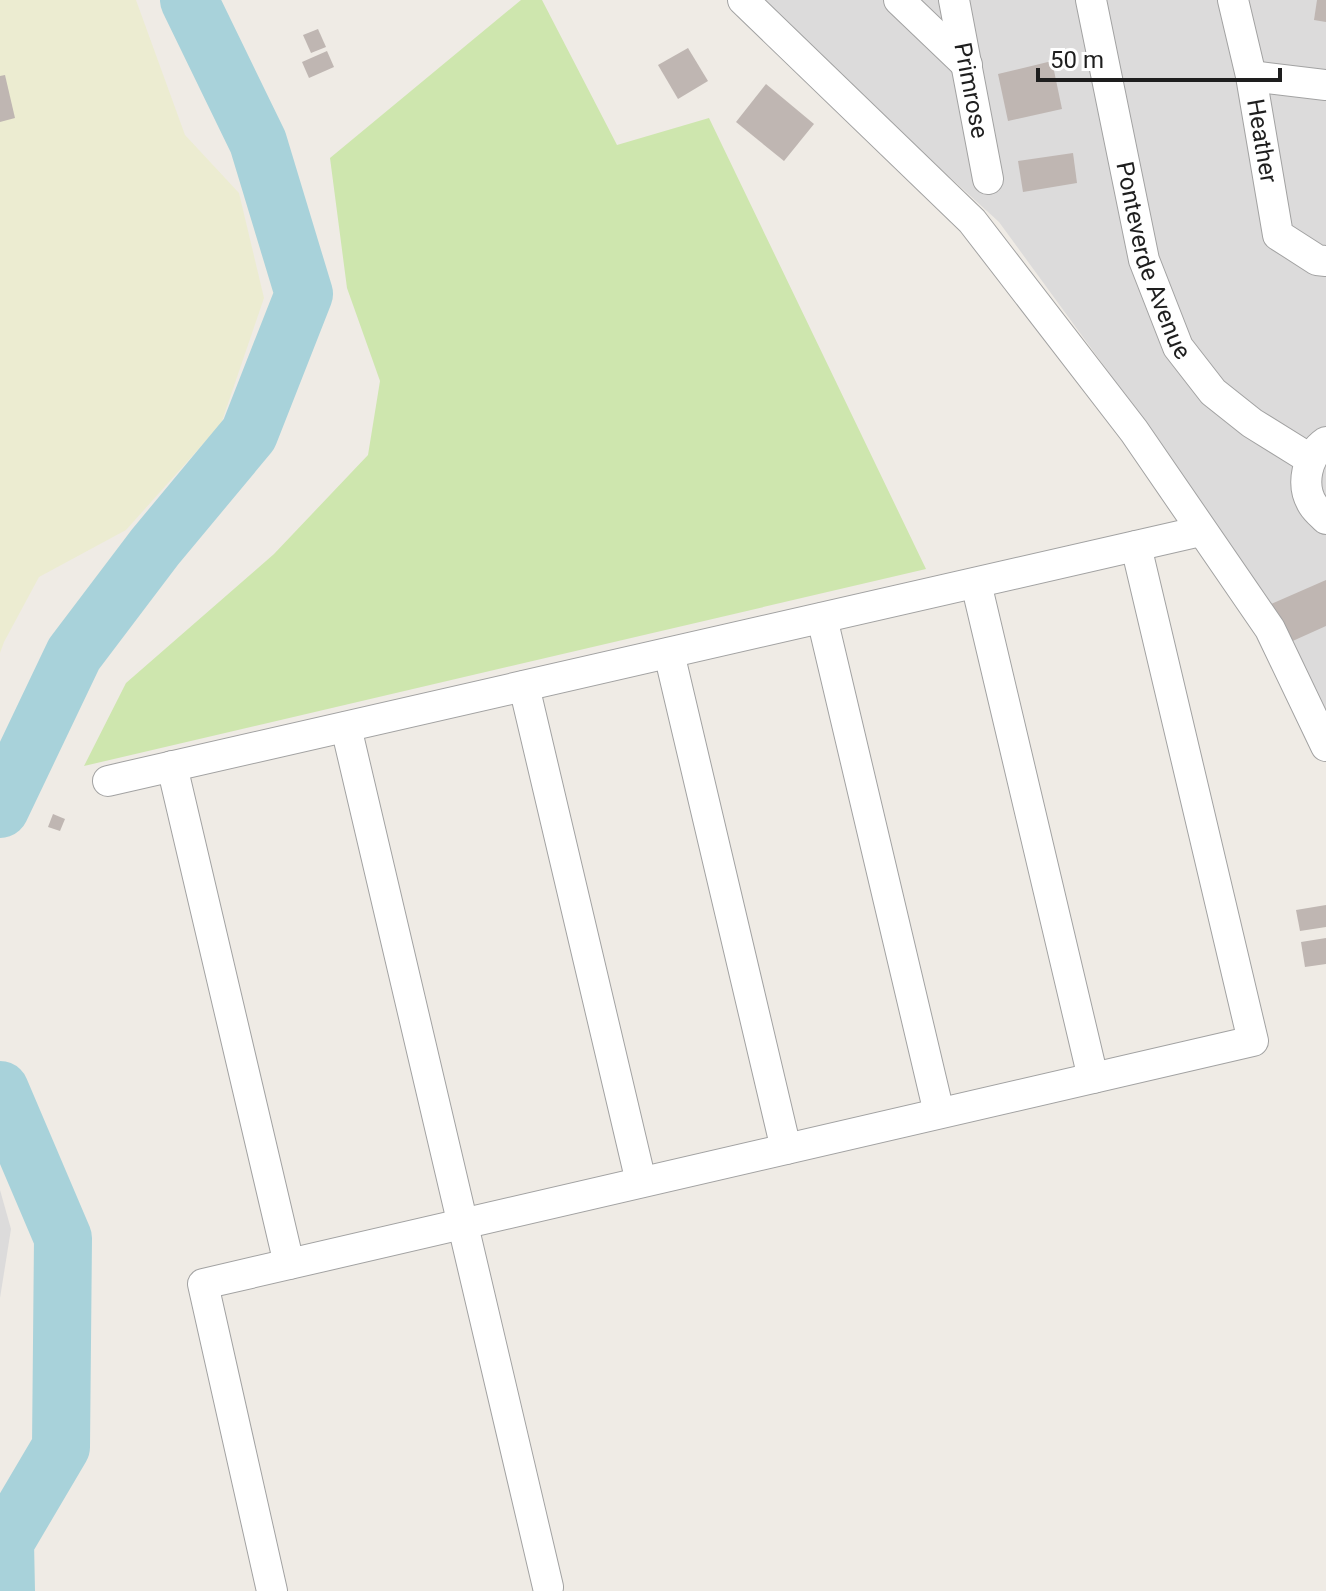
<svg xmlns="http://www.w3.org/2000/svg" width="1326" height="1591" font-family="Roboto,sans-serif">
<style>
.residential{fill:#dcdbdb}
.farmland{fill:#ececd1}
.grass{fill:#cee6ae}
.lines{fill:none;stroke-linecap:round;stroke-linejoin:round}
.river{stroke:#a8d2da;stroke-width:58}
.building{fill:#bfb6b2}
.street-casing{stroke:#a2a2a2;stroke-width:32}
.street{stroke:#fff;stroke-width:30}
.labels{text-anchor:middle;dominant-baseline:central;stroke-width:6;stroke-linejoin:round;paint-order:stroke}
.street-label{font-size:24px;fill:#1e1e1e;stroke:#fff}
</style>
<rect width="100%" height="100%" fill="#efebe5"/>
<g class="residential">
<polygon points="755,0 1326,0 1326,733 1172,459 999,222"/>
<polygon points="0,1190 11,1229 0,1298"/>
</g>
<polygon class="farmland" points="0,0 136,0 185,135 239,193 264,298 221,424 126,530 39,577 4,642 0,653"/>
<polygon class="grass" points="521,0 542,0 617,145 709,118 926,569 84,766 126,683 274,554 368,455 380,381 347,288 330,158"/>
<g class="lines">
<g class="river">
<polyline points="0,809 74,654 155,547 249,434 304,294 258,142 189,0"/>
<polyline points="0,1090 63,1238 61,1447 5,1542 6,1591"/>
</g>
</g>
<g class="building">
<polygon points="1317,0 1326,0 1326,22 1314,20"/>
<polygon points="318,29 326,47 311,53 303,35"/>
<polygon points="688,48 708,81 678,99 658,65"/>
<polygon points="327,51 334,67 309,78 302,62"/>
<polygon points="1052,61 1062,109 1008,121 998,74"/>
<polygon points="5,75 15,118 0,122 0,76"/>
<polygon points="766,84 814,124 784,161 736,122"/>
<polygon points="1073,153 1077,183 1023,192 1018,161"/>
<polygon points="1326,580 1326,626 1286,644 1269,605"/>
<polygon points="53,814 65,819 60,831 48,827"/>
<polygon points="1326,905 1326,927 1300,931 1296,910"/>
<polygon points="1326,938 1326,964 1305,967 1301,942"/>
</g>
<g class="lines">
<defs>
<g id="street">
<polyline points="743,0 972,221 1134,431 1270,629 1326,746"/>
<polyline points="899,0 967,65"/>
<path id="s1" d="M954 0 988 179"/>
<path id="s2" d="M1091 0 1144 260 1178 347 1213 392 1252 423 1310 459"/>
<path id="s3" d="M1233 0 1251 76 1278 235 1317 260 1326 261"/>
<polyline points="1251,76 1326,85"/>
<path d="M1326 442C1307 455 1300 485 1313 505 1316 510 1322 515 1326 519"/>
<polyline points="976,583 1093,1078"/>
<polyline points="822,618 939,1113"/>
<polyline points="669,653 786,1149"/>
<polyline points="524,686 641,1182"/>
<polyline points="346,727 548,1587"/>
<polyline points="172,766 289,1264"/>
<polyline points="108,781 1201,531"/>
<polyline points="272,1591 203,1284 1253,1041 1136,546"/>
</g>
</defs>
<use href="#street" class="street-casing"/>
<use href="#street" class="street"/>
</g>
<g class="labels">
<g class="street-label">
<text stroke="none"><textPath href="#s1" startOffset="92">Primrose</textPath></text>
<text stroke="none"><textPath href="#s3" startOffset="144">Heather</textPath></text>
<text stroke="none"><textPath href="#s2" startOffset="268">Ponteverde Avenue</textPath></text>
</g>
</g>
<path d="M1038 68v12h242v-12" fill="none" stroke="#1e1e1e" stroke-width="4"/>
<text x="1050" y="68" font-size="24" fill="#1e1e1e" stroke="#ffffff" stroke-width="6" paint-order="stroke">50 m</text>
</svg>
